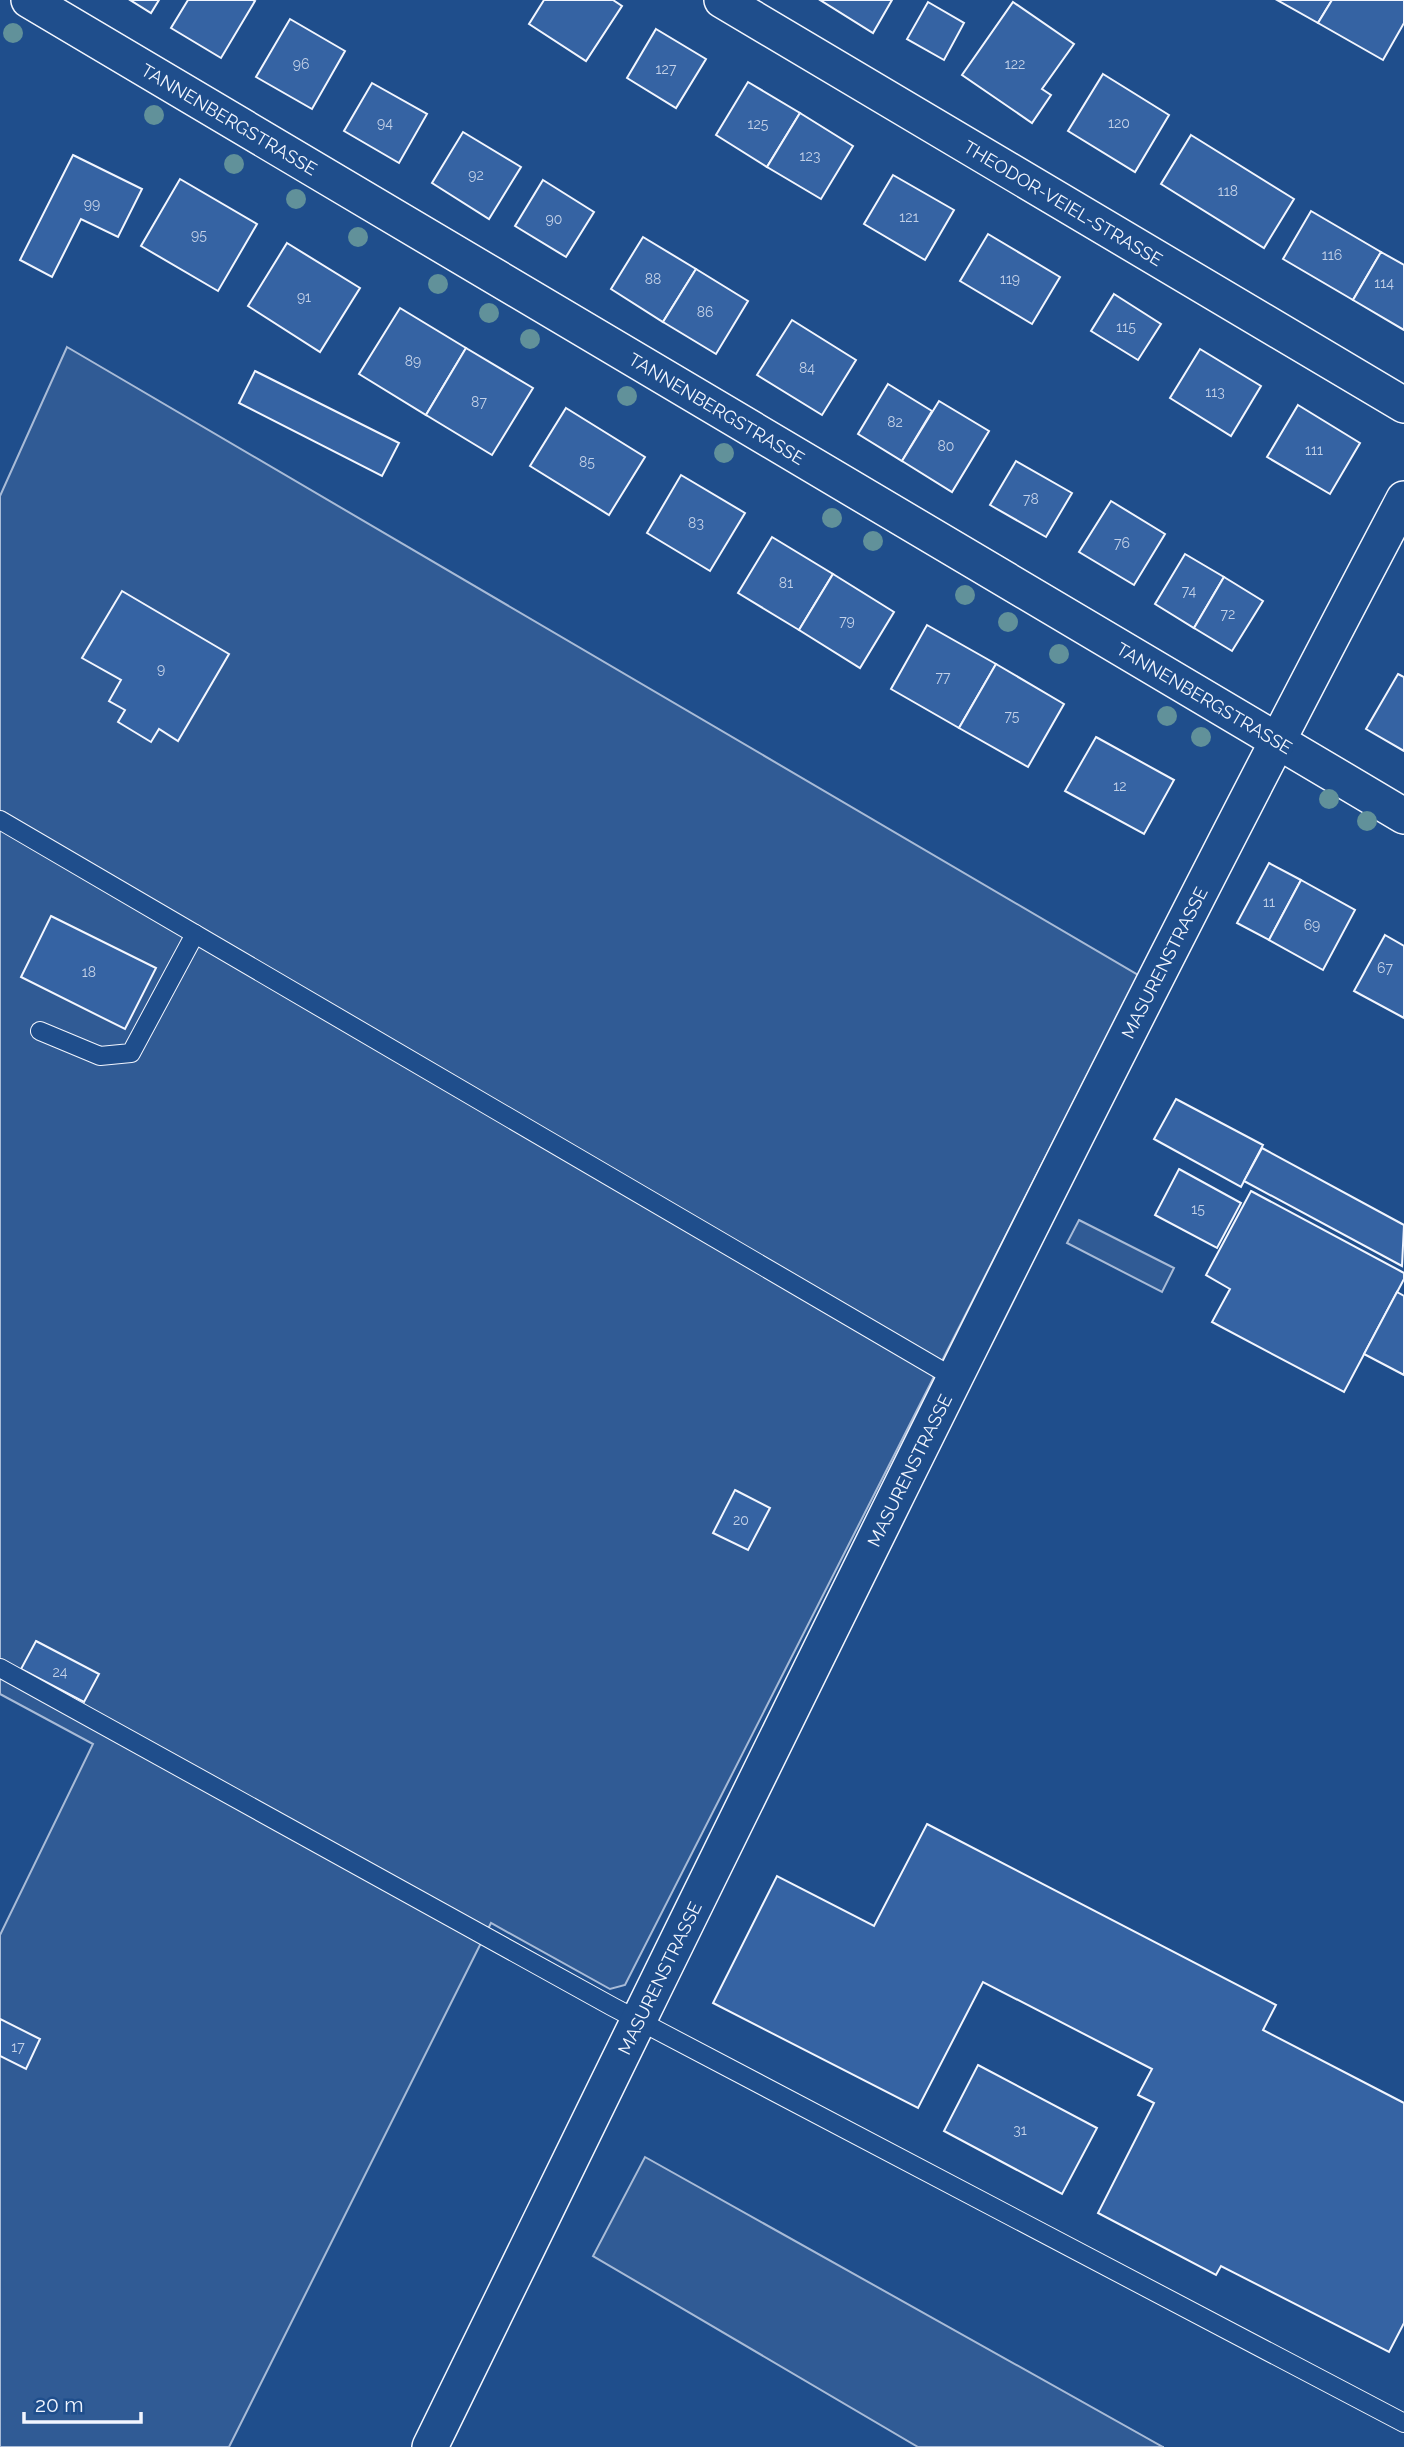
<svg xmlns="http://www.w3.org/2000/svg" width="1404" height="2447" font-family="Raleway,sans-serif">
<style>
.built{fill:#305b95;stroke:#a8bbd7;stroke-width:2}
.building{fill:#3563a3;stroke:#f2f6ff;stroke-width:2}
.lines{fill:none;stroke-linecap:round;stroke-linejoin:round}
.service-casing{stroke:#f2f6ff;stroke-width:20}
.minor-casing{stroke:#f2f6ff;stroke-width:38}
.service{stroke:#1f4e8c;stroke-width:18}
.minor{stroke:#1f4e8c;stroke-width:35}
.tree{fill:#61919a}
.labels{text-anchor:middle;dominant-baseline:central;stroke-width:5;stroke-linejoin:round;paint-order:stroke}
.number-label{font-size:14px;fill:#c3d1e8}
.street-label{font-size:18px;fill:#f2f6ff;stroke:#1f4e8c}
</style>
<rect width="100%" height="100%" fill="#1f4e8c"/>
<g class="built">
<polygon points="67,347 1138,975 625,1985 610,1989 491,1923 229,2447 0,2447 0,1935 93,1744 0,1694 0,496"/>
<polygon points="1079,1220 1174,1268 1162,1292 1067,1243"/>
<polygon points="645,2157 1163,2447 1164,2447 918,2447 593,2256"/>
</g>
<g class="building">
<polygon points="130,0 159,0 151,13"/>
<polygon points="188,0 253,0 255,1 221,58 171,28"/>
<polygon points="544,0 613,0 622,6 586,61 529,24"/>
<polygon points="820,0 892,0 873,33"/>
<polygon points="1277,0 1332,0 1318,23"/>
<polygon points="1332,0 1404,0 1404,23 1383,60 1318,23"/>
<polygon points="928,2 964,23 944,60 907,39"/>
<polygon points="1013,2 1074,44 1042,89 1051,95 1032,123 962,75"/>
<polygon points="290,19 345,51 312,109 256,77"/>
<polygon points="656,29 706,59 676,108 627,78"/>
<polygon points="1103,74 1169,115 1135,172 1068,131"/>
<polygon points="748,82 800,113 767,167 716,135"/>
<polygon points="372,83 427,114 399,163 344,131"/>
<polygon points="800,113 853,146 821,199 767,167"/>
<polygon points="463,132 521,167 489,219 432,183"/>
<polygon points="1191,135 1294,199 1264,248 1161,184"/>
<polygon points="73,155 142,189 118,237 81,219 52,277 20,260"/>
<polygon points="893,175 954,210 925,260 864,224"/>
<polygon points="180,179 257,224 218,291 141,246"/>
<polygon points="543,180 594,212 566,257 515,226"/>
<polygon points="1311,211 1381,252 1353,300 1283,259"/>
<polygon points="988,234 1060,277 1032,324 960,281"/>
<polygon points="643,237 696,269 663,322 611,289"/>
<polygon points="287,243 360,288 320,352 248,306"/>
<polygon points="1381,252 1404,265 1404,330 1353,300"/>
<polygon points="696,269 748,301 716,354 663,322"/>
<polygon points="1114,294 1161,324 1138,360 1091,331"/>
<polygon points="400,308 466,348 426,415 359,374"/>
<polygon points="792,320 856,360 822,415 757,375"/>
<polygon points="466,348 533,388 492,455 426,415"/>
<polygon points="1200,349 1261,386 1231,436 1170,398"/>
<polygon points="255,371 399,443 382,476 239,403"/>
<polygon points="888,384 932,411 902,461 858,434"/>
<polygon points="939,401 989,431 952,492 902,461"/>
<polygon points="1298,405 1360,443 1330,494 1267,457"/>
<polygon points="566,408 645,457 609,515 530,466"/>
<polygon points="1016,461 1072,493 1046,537 990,505"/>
<polygon points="681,475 745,513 710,571 647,533"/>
<polygon points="1111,501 1165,534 1134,585 1079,552"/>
<polygon points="772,537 833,574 799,630 738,593"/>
<polygon points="1185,554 1224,577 1194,628 1155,604"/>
<polygon points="833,574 894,612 860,668 799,630"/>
<polygon points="1224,577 1263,601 1232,651 1194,628"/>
<polygon points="122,591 229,654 178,741 159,729 151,742 118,722 125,710 109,701 121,680 82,658"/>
<polygon points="927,625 996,664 959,728 891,689"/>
<polygon points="996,664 1064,704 1028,767 959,728"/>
<polygon points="1398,674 1404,677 1404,751 1366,729"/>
<polygon points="1096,737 1174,780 1144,834 1065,791"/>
<polygon points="1269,863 1301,880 1269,940 1237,923"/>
<polygon points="1301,880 1355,910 1323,970 1269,940"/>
<polygon points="51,916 156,968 125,1029 21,977"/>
<polygon points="1385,935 1404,946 1404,1018 1354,991"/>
<polygon points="1176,1099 1263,1145 1241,1187 1154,1139"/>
<polygon points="1262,1148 1404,1225 1402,1266 1244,1181"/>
<polygon points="1179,1169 1241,1203 1217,1248 1155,1215"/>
<polygon points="1251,1191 1404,1273 1404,1279 1344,1392 1212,1322 1230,1289 1206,1275"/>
<polygon points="1397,1292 1404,1296 1404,1375 1364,1354"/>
<polygon points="735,1490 770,1508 748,1550 713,1533"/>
<polygon points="36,1641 99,1674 84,1702 21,1669"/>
<polygon points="927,1824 1276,2005 1263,2030 1404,2103 1404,2323 1389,2352 1221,2266 1216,2275 1098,2213 1154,2103 1138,2095 1152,2069 983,1982 918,2108 713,2003 777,1876 874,1926"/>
<polygon points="0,2019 40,2039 26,2069 0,2056"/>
<polygon points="978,2065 1097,2128 1062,2194 944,2131"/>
</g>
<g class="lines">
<defs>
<g id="service">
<polyline points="0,820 956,1379"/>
<polyline points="40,1031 100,1056 131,1053 195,934"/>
<polyline points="0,1668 613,2007 1404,2423"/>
</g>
<g id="minor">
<path id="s1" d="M29 0 1404 816"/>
<path id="s2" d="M722 0 1404 405"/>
<path id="s3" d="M430 2447C749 1795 1065 1141 1404 499"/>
</g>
</defs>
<use href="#service" class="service-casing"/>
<use href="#minor" class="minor-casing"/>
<use href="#service" class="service"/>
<use href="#minor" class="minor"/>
</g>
<g class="tree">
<circle cx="13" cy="33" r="10"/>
<circle cx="154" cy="115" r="10"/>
<circle cx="234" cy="164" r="10"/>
<circle cx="296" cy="199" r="10"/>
<circle cx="358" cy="237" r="10"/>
<circle cx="438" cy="284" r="10"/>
<circle cx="489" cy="313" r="10"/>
<circle cx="530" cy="339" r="10"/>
<circle cx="627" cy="396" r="10"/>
<circle cx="724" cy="453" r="10"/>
<circle cx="832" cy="518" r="10"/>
<circle cx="873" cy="541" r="10"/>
<circle cx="965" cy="595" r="10"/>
<circle cx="1008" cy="622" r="10"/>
<circle cx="1059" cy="654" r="10"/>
<circle cx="1167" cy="716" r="10"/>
<circle cx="1201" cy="737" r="10"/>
<circle cx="1329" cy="799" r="10"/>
<circle cx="1367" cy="821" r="10"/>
</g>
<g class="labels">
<g class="number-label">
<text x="301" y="64">96</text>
<text x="1015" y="64">122</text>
<text x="666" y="69">127</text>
<text x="385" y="123">94</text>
<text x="1119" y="123">120</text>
<text x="758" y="124">125</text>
<text x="810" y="156">123</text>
<text x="476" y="175">92</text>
<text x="1228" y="191">118</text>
<text x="92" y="204">99</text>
<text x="909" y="217">121</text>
<text x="554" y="219">90</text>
<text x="199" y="235">95</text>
<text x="1332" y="255">116</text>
<text x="653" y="279">88</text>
<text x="1010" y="279">119</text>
<text x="1384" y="283">114</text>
<text x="304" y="297">91</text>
<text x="705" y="312">86</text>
<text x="1126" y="327">115</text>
<text x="413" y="361">89</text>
<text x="807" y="368">84</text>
<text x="1215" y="392">113</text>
<text x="479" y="402">87</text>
<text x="895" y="422">82</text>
<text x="946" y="446">80</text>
<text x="1314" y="450">111</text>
<text x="587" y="462">85</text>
<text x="1031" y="499">78</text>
<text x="696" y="523">83</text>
<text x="1122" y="543">76</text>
<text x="786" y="583">81</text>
<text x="1189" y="591">74</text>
<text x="1228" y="614">72</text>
<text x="847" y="621">79</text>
<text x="161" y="669">9</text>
<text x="943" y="677">77</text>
<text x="1012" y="716">75</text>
<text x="1120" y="786">12</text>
<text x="1269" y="902">11</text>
<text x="1312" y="925">69</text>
<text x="1385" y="968">67</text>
<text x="89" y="972">18</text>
<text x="1198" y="1209">15</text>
<text x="741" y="1520">20</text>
<text x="60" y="1672">24</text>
<text x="18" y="2047">17</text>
<text x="1020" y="2130">31</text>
</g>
<g class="street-label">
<text stroke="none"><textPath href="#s1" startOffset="233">TANNENBERGSTRASSE</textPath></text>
<text stroke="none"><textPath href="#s2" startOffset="397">THEODOR-VEIEL-STRASSE</textPath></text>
<text stroke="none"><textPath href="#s1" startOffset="800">TANNENBERGSTRASSE</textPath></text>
<text stroke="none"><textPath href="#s1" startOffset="1367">TANNENBERGSTRASSE</textPath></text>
<text stroke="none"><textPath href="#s3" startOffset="1656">MASURENSTRASSE</textPath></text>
<text stroke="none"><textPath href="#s3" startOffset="1088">MASURENSTRASSE</textPath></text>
<text stroke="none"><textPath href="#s3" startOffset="522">MASURENSTRASSE</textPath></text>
</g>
</g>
<path d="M24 2412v10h117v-10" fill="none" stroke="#f2f6ff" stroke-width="3.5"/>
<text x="35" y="2412" font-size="21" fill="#f2f6ff" stroke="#1f4e8c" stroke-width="5" paint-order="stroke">20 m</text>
</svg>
